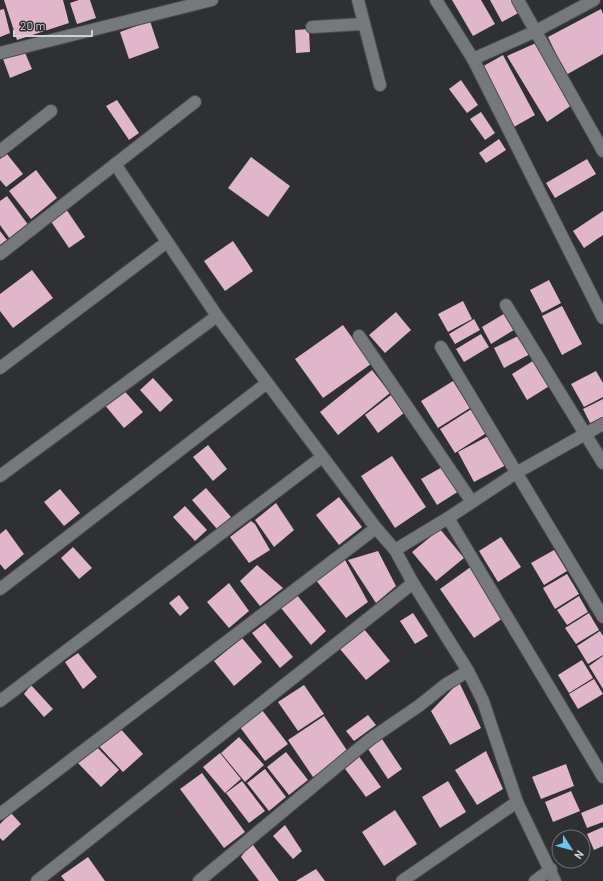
<svg xmlns="http://www.w3.org/2000/svg" width="603" height="881" font-family="Barlow,sans-serif">
<style>
.building{fill:#e0b7ca}
.lines{fill:none;stroke-linecap:round;stroke-linejoin:round}
.minor-casing{stroke:#4b4c4e;stroke-width:14}
.minor{stroke:#76797b;stroke-width:12}
</style>
<rect width="100%" height="100%" fill="#2e3032"/>
<g class="building">
<polygon points="4,0 63,0 69,23 17,40"/>
<polygon points="79,0 90,0 96,18 77,24 70,3"/>
<polygon points="452,0 481,0 495,24 473,36"/>
<polygon points="490,0 513,0 520,12 502,22"/>
<polygon points="4,9 10,33 0,37 0,10"/>
<polygon points="601,9 603,14 603,54 566,75 548,37"/>
<polygon points="150,21 159,48 129,59 120,32"/>
<polygon points="309,29 310,52 296,53 295,30"/>
<polygon points="536,43 572,105 547,122 507,56"/>
<polygon points="23,48 32,69 10,78 2,56"/>
<polygon points="503,55 535,115 512,128 480,68"/>
<polygon points="461,80 478,105 467,113 449,89"/>
<polygon points="117,100 139,133 129,140 106,106"/>
<polygon points="481,112 495,133 485,140 470,119"/>
<polygon points="499,139 506,150 486,163 479,153"/>
<polygon points="7,154 23,174 6,187 0,180 0,159"/>
<polygon points="251,157 290,186 268,217 228,188"/>
<polygon points="587,159 596,174 555,198 546,183"/>
<polygon points="36,170 57,198 31,219 9,191"/>
<polygon points="7,196 29,226 10,239 0,225 0,201"/>
<polygon points="66,209 85,237 69,248 50,220"/>
<polygon points="603,211 603,235 584,248 573,231"/>
<polygon points="0,231 7,240 0,245"/>
<polygon points="233,241 253,271 225,291 204,261"/>
<polygon points="32,270 53,298 13,328 0,311 0,294"/>
<polygon points="549,280 561,303 542,313 530,290"/>
<polygon points="463,301 472,319 448,332 438,314"/>
<polygon points="562,306 582,344 562,355 542,316"/>
<polygon points="396,312 411,330 385,353 369,335"/>
<polygon points="507,312 517,328 491,344 482,327"/>
<polygon points="474,319 480,330 455,344 449,334"/>
<polygon points="343,325 371,364 323,398 295,359"/>
<polygon points="481,334 489,347 464,362 456,349"/>
<polygon points="522,334 532,353 504,368 494,348"/>
<polygon points="536,359 551,385 527,400 512,374"/>
<polygon points="372,370 390,393 338,435 320,412"/>
<polygon points="596,371 603,383 603,397 584,407 571,384"/>
<polygon points="153,378 173,400 160,412 140,390"/>
<polygon points="453,381 470,408 438,428 421,401"/>
<polygon points="121,387 143,412 124,428 103,403"/>
<polygon points="391,395 404,413 378,433 365,415"/>
<polygon points="603,399 603,417 590,423 583,409"/>
<polygon points="473,408 488,432 455,453 440,429"/>
<polygon points="490,435 506,465 474,482 458,452"/>
<polygon points="208,445 227,469 213,481 193,457"/>
<polygon points="392,456 426,507 395,528 361,476"/>
<polygon points="444,466 459,491 437,505 421,479"/>
<polygon points="206,488 231,517 217,529 192,500"/>
<polygon points="60,489 80,513 64,526 44,502"/>
<polygon points="339,497 362,527 339,545 316,515"/>
<polygon points="276,503 294,530 274,547 255,520"/>
<polygon points="185,506 207,530 195,541 173,517"/>
<polygon points="251,521 255,524 270,550 249,563 230,537"/>
<polygon points="6,529 24,554 5,570 0,564 0,534"/>
<polygon points="440,529 464,558 436,581 412,552"/>
<polygon points="501,537 521,567 498,582 479,551"/>
<polygon points="73,547 92,568 79,579 61,558"/>
<polygon points="554,550 567,571 544,585 531,563"/>
<polygon points="378,551 396,586 376,603 348,560"/>
<polygon points="344,558 368,602 346,618 315,579"/>
<polygon points="257,565 283,588 260,606 240,581"/>
<polygon points="472,566 506,616 474,638 440,589"/>
<polygon points="567,574 579,594 555,609 543,588"/>
<polygon points="229,583 249,611 229,628 207,602"/>
<polygon points="179,595 189,608 180,616 169,603"/>
<polygon points="297,595 326,631 311,645 281,608"/>
<polygon points="579,596 588,612 567,625 557,610"/>
<polygon points="413,613 428,636 415,644 400,621"/>
<polygon points="589,613 599,630 576,644 565,628"/>
<polygon points="265,623 293,657 280,668 252,633"/>
<polygon points="364,629 390,661 366,680 340,649"/>
<polygon points="600,631 603,636 603,655 588,664 577,646"/>
<polygon points="242,638 262,662 234,686 214,661"/>
<polygon points="78,653 97,677 83,689 65,662"/>
<polygon points="603,656 603,689 589,666"/>
<polygon points="582,660 593,678 569,693 558,675"/>
<polygon points="594,679 603,694 578,709 569,694"/>
<polygon points="459,682 481,728 450,745 431,711"/>
<polygon points="31,685 53,709 44,717 24,694"/>
<polygon points="304,685 324,714 298,731 278,702"/>
<polygon points="262,710 288,744 265,761 240,727"/>
<polygon points="368,715 376,725 354,741 346,731"/>
<polygon points="324,716 348,752 313,777 288,740"/>
<polygon points="119,727 143,754 123,772 98,745"/>
<polygon points="380,736 402,769 388,779 366,746"/>
<polygon points="239,737 264,765 245,782 221,753"/>
<polygon points="95,745 119,770 101,787 77,762"/>
<polygon points="486,751 503,789 477,805 455,770"/>
<polygon points="286,752 308,780 289,795 267,767"/>
<polygon points="220,753 241,779 225,793 203,767"/>
<polygon points="358,755 381,787 366,797 343,766"/>
<polygon points="566,764 574,786 541,799 532,777"/>
<polygon points="265,769 286,797 269,811 247,783"/>
<polygon points="202,773 245,832 224,848 180,789"/>
<polygon points="242,781 265,811 249,823 226,793"/>
<polygon points="448,781 466,812 440,828 422,797"/>
<polygon points="571,791 580,811 553,822 545,802"/>
<polygon points="603,804 603,822 587,828 581,813"/>
<polygon points="395,810 417,844 384,866 362,832"/>
<polygon points="11,813 21,824 3,841 0,838 0,824"/>
<polygon points="285,825 302,851 293,859 273,836"/>
<polygon points="603,827 603,846 594,850 587,834"/>
<polygon points="251,842 279,881 259,881 241,857"/>
<polygon points="88,857 105,881 65,881 61,876"/>
<polygon points="316,869 325,881 296,881"/>
</g>
<g class="lines">
<defs>
<g id="minor">
<polyline points="358,0 380,85"/>
<polyline points="436,0 473,59 603,318"/>
<polyline points="518,0 603,151"/>
<polyline points="312,27 363,24"/>
<polyline points="0,53 212,0"/>
<polyline points="473,59 536,31 594,0"/>
<polyline points="0,151 51,111"/>
<polyline points="115,164 217,316 376,528 395,550 413,583 468,671 483,701 517,802 555,881"/>
<polyline points="0,254 195,102"/>
<polyline points="506,305 603,463"/>
<polyline points="359,336 472,502"/>
<polyline points="441,347 603,617"/>
<polyline points="0,368 167,242"/>
<polyline points="0,476 217,316"/>
<polyline points="448,518 603,777"/>
<polyline points="395,550 448,518 516,473 603,424"/>
<polyline points="0,589 267,383"/>
<polyline points="0,701 322,457"/>
<polyline points="0,814 376,528"/>
<polyline points="37,881 413,583"/>
<polyline points="199,881 369,740 420,705 445,685 468,671"/>
<polyline points="402,881 517,802"/>
<polyline points="535,881 551,869"/>
</g>
</defs>
<use href="#minor" class="minor-casing"/>
<use href="#minor" class="minor"/>
</g>
<g transform="translate(571 849) rotate(126)"><circle r="19" fill="#2e3032" stroke="#6f7072"/>
<path d="M0-3L7 15L0 10L-7 15Z" fill="#6ac3f1"/>
<text y="-6" font-size="11" font-weight="bold" text-anchor="middle" fill="#d0d1d3">N</text>
</g>
<path d="M14 30v6h78v-6" fill="none" stroke="#d0d1d3" stroke-width="2"/>
<text x="20" y="30" font-size="12" fill="#d0d1d3" stroke="#2e3032" stroke-width="3" paint-order="stroke">20 m</text>
</svg>
